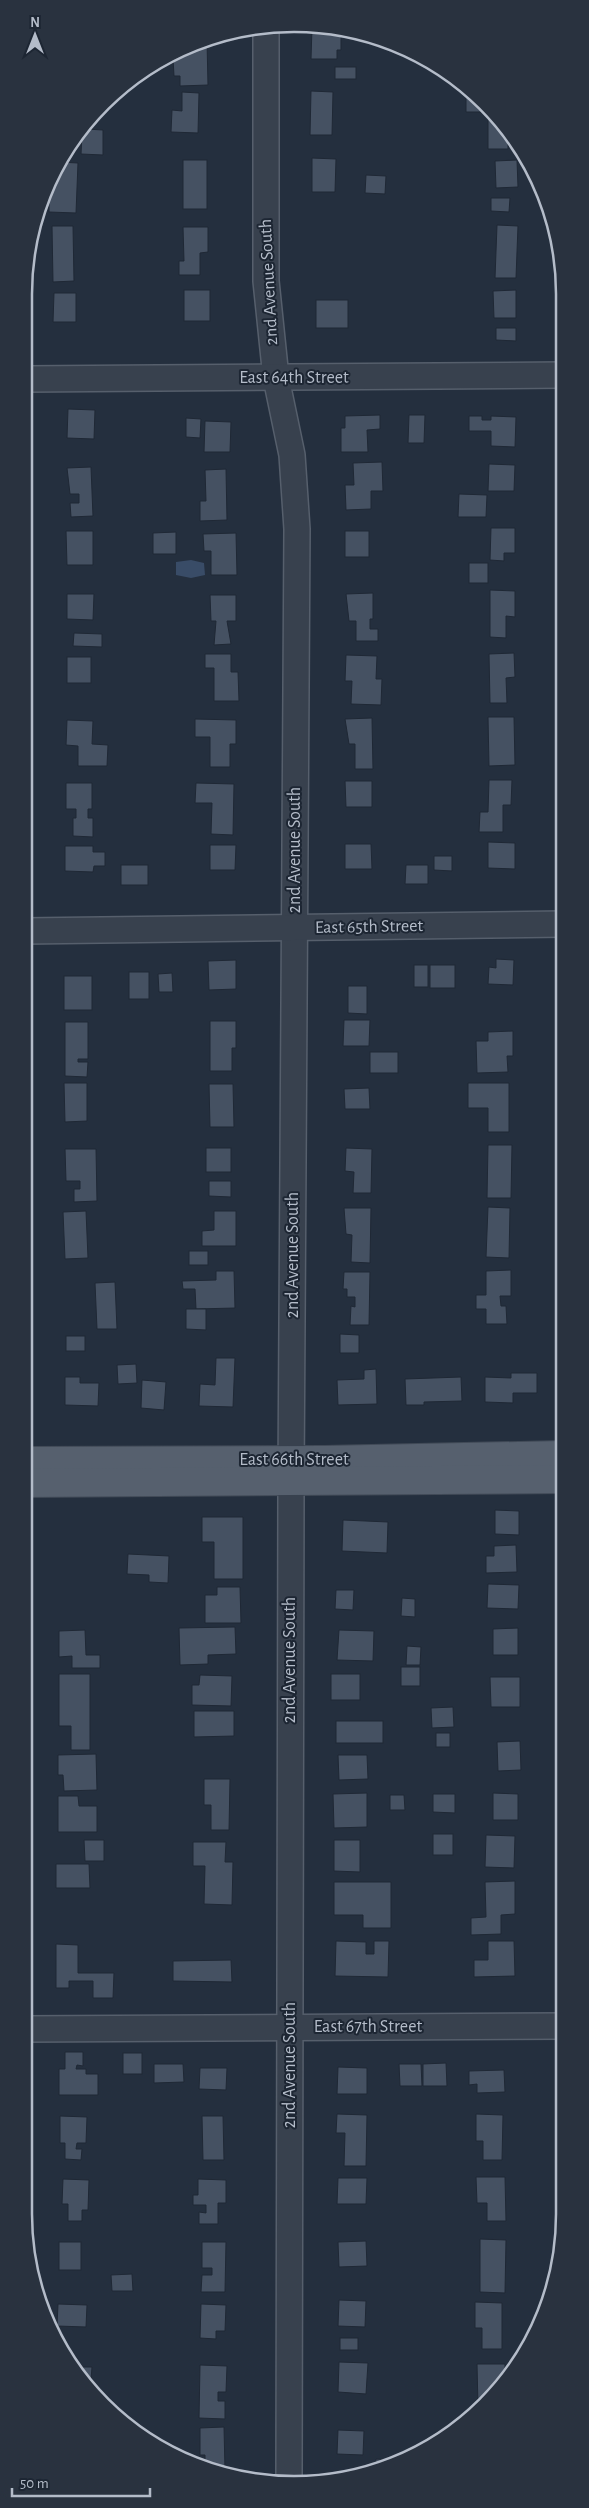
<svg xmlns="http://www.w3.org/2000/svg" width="589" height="2508" font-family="'Alegreya Sans',sans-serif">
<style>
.water{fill:#394c67}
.building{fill:#455162;stroke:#1f2835}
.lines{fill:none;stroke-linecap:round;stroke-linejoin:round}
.minor-casing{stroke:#565f6c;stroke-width:28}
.major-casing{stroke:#414a57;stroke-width:30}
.minor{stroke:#38414e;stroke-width:25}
.major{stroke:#56606e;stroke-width:28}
.labels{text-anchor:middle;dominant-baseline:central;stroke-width:4;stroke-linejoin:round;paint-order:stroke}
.street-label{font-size:18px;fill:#b4bcc9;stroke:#1d2633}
.rim{fill:none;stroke:#b4bcc9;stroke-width:2.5}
</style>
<rect width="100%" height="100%" fill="#242f3e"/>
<polygon class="water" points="191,560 204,563 205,575 191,578 176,575 176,562"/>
<g class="building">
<polygon points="330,26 341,29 341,50 337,50 337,59 311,59 312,27"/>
<polygon points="207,41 208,85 180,86 180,76 174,76 173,58"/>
<rect x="335" y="67" width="21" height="12"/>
<polygon points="311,91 333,92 332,135 310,135"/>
<polygon points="182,92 199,93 198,133 171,132 172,110 182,111"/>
<polygon points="466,93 472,93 486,103 487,112 466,112"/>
<polygon points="488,115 495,115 511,138 508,138 508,149 488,149"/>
<polygon points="86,129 103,130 103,155 81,154 82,134"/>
<polygon points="312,158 336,159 335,192 312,192"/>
<rect x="183" y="160" width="24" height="49"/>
<polygon points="517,160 518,187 496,188 495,161"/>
<polygon points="59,162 78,163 76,213 49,212 49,191"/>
<polygon points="366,175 386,176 385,194 365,193"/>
<polygon points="491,198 510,198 509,212 491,211"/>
<polygon points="497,225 518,226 516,278 495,278"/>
<polygon points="52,226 73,226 74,281 53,282"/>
<polygon points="183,227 208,227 208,252 200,253 200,275 179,275 179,261 184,261"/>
<rect x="184" y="290" width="26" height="31"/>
<polygon points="516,290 516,318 494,318 493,291"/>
<polygon points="54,293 76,293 76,322 53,322"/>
<rect x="316" y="300" width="32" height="28"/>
<polygon points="496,328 516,328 516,341 496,340"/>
<polygon points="68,409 95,410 94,439 67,438"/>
<polygon points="380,415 380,429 367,430 368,452 341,452 341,428 345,428 345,416"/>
<polygon points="409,415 425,415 424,443 408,443"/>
<polygon points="469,416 482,416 482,420 491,420 491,416 516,417 515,447 491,446 491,431 469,431"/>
<polygon points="186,418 201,419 200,438 186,437"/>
<polygon points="205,421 231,422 230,452 204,452"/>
<polygon points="382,462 383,491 371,491 371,509 346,510 345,485 354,485 353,463"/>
<polygon points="489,464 515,465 514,491 488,491"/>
<polygon points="91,467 93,516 71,517 70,503 79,503 79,494 70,494 67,468"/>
<polygon points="226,469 227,520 200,521 200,501 206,501 205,470"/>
<polygon points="459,494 487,495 486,517 458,517"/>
<polygon points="491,528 515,528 515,553 504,553 504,561 490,560"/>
<polygon points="66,531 93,531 93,565 67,565"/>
<rect x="345" y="531" width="24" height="26"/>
<polygon points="176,532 176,554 153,554 153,533"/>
<polygon points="236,533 237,575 211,575 211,551 204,551 203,534"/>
<rect x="469" y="563" width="19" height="20"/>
<polygon points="490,590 515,591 515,617 506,616 506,638 490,637"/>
<polygon points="373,593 373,619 370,619 370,629 378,629 378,641 356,641 356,621 349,621 346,594"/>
<polygon points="67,594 94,594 93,620 67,619"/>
<polygon points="210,595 236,595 236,621 227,621 231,644 214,645 216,621 211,621"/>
<polygon points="74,633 102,634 102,647 73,646"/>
<polygon points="514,653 515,677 506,678 507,703 490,703 489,654"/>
<polygon points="205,654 231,654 231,672 238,672 239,701 214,701 214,668 205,668"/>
<polygon points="346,655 377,656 376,679 382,679 381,705 351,704 352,681 345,681"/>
<rect x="67" y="657" width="24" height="26"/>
<polygon points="488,717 514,717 515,765 489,766"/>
<polygon points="372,718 373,769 355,769 355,744 349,744 345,719"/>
<polygon points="195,719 236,720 236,744 230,744 230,767 210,767 210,737 195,737"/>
<polygon points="67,720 93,721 92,744 108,745 107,766 78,766 78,746 66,745"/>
<polygon points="489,780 512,780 511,805 503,805 503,832 479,832 480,812 488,812"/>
<polygon points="345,781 372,781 372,807 346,807"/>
<polygon points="66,783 92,783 92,809 88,809 88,818 93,818 93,837 73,836 73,818 76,818 76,809 66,809"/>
<polygon points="196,783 234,784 233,835 211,834 212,803 195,803"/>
<polygon points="488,842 515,843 515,869 488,868"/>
<polygon points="345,844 371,844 372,869 345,869"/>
<polygon points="210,845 236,845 235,870 210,870"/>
<polygon points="65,846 93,846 93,852 105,852 105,866 94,866 93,872 65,871"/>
<polygon points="434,856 452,856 452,871 434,870"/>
<rect x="121" y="865" width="27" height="20"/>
<polygon points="406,865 428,865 428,884 405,884"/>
<polygon points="496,959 514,960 513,985 488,984 489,967 496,968"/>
<polygon points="236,960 236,989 209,990 208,961"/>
<rect x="414" y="965" width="14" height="22"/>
<rect x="430" y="965" width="25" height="23"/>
<rect x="129" y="972" width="20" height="27"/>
<polygon points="172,973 173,992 159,992 158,974"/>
<rect x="64" y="976" width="28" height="34"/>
<polygon points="348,986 367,986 367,1014 348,1013"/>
<polygon points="344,1020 370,1020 369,1046 343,1046"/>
<polygon points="210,1021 236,1021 236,1048 232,1048 232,1071 210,1071"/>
<polygon points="65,1022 88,1022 88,1059 78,1059 78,1062 88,1062 87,1077 65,1076"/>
<polygon points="513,1031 513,1056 507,1056 508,1072 477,1073 476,1041 488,1041 488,1032"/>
<rect x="370" y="1052" width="28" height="21"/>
<polygon points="64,1083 87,1083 87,1121 65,1122"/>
<polygon points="468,1083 509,1083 509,1132 488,1132 488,1108 468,1108"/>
<polygon points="209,1084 233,1084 234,1127 210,1127"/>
<polygon points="369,1088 370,1109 345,1109 344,1089"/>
<polygon points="488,1145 512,1145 511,1198 487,1198"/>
<rect x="206" y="1148" width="25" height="24"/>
<polygon points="346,1148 372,1149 371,1193 353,1193 354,1172 345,1171"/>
<polygon points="65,1149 96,1149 97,1201 74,1202 74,1189 80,1189 80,1181 66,1181"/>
<polygon points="209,1181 231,1181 231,1197 209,1196"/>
<polygon points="488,1207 510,1208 509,1258 486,1257"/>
<polygon points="344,1208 371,1208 370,1263 351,1262 352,1235 346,1234"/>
<polygon points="86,1211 88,1258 65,1259 63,1212"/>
<polygon points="214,1211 236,1211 236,1246 202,1246 202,1231 214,1230"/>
<rect x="189" y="1251" width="19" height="14"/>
<polygon points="511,1270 511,1296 500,1296 501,1306 506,1306 507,1324 486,1324 486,1309 476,1309 476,1295 486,1295 486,1271"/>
<polygon points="216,1271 234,1271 235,1308 196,1309 195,1289 183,1289 182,1281 216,1280"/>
<polygon points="344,1272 370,1272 369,1325 350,1325 351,1306 355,1307 355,1297 347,1297 347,1289 343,1289"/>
<polygon points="115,1282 117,1329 97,1329 95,1283"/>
<polygon points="186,1309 206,1309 206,1330 186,1329"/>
<polygon points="340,1334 359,1335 359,1353 340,1353"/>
<rect x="66" y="1336" width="19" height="15"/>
<polygon points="216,1358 235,1358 233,1407 199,1406 200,1384 215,1385"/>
<polygon points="136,1364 137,1383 118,1384 117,1365"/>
<polygon points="376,1369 377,1404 338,1405 337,1380 364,1379 364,1370"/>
<polygon points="511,1373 537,1373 537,1393 513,1393 513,1403 485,1402 485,1377 511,1378"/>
<polygon points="65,1377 80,1377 80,1383 99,1383 98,1406 65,1405"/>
<polygon points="461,1377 462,1401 424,1402 424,1405 406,1405 405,1379"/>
<polygon points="142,1380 166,1382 164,1410 141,1408"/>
<polygon points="495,1510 519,1511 519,1535 495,1534"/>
<polygon points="202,1517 243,1517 243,1579 214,1579 214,1542 202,1542"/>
<polygon points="343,1520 388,1522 387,1553 342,1551"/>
<polygon points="516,1545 517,1572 486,1573 486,1556 494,1556 494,1546"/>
<polygon points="128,1554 169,1556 168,1583 149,1582 149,1575 127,1574"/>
<polygon points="488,1584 519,1585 518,1609 487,1608"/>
<polygon points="217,1587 240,1587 241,1623 205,1623 205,1595 217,1595"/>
<polygon points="336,1590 354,1590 353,1610 335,1609"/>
<polygon points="402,1598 415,1599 415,1617 401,1616"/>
<polygon points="235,1627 236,1654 208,1655 208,1664 180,1665 179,1628"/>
<polygon points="518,1628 518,1655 493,1655 493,1629"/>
<polygon points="85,1630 86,1655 100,1655 100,1668 72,1668 72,1656 59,1657 59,1631"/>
<polygon points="339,1630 374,1631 373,1661 337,1660"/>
<polygon points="407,1646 421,1647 420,1665 406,1665"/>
<rect x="401" y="1667" width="19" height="19"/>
<polygon points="59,1674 90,1674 90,1750 71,1750 71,1726 59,1726"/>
<rect x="331" y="1674" width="29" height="26"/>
<polygon points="200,1675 232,1676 231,1706 192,1705 192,1685 199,1685"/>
<polygon points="490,1677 520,1677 520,1707 491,1707"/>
<polygon points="453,1707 454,1727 432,1728 431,1708"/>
<polygon points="194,1711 234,1711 234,1736 194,1737"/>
<rect x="336" y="1721" width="47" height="22"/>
<rect x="436" y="1733" width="14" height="14"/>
<polygon points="520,1741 521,1770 498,1771 497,1742"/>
<polygon points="96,1754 97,1790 64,1791 63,1775 58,1775 58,1755"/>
<polygon points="338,1755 367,1755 368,1779 339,1780"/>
<polygon points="204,1779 230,1779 229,1830 211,1830 211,1805 204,1805"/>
<polygon points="367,1793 367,1827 334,1828 333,1794"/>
<polygon points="493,1793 518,1794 518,1820 493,1820"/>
<polygon points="433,1794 455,1794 455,1813 433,1812"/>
<polygon points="390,1795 404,1795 405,1810 390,1810"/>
<polygon points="58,1796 78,1796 79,1806 97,1806 97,1832 58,1832"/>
<rect x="433" y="1834" width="20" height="21"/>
<polygon points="486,1835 515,1836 514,1868 485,1867"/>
<polygon points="84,1840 104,1840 104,1861 85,1861"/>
<polygon points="334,1840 360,1840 360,1872 334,1871"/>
<polygon points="193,1842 226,1842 225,1862 233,1862 232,1905 204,1904 205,1866 193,1866"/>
<polygon points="56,1864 89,1864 90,1888 56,1888"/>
<polygon points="515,1881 515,1914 501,1915 501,1934 471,1935 471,1918 486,1917 485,1882"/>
<polygon points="334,1882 391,1882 391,1928 363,1928 363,1915 334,1915"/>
<polygon points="336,1941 366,1942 366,1954 374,1954 374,1941 389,1941 388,1977 335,1976"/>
<polygon points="488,1941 514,1941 515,1976 474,1977 474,1960 488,1960"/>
<polygon points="56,1944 78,1945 78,1973 114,1973 113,1998 93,1998 93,1981 69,1981 69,1988 56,1988"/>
<polygon points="231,1960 232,1982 173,1981 173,1961"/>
<polygon points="65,2052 83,2052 83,2066 77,2065 76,2069 86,2069 86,2074 98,2074 98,2095 59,2095 59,2069 65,2069"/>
<rect x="123" y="2053" width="19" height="21"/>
<polygon points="446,2063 447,2086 423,2086 423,2064"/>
<polygon points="154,2064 183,2064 184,2082 154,2083"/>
<polygon points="399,2064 421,2064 422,2086 400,2086"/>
<polygon points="338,2067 367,2068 367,2094 337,2094"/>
<polygon points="200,2068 227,2068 226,2090 199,2089"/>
<polygon points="504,2070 505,2092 477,2093 477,2084 469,2085 469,2071"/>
<polygon points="337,2114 367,2115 366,2166 344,2166 345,2133 336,2133"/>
<polygon points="476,2114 503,2115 502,2160 483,2160 483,2141 476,2141"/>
<polygon points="60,2116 87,2117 86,2143 77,2143 76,2149 82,2149 81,2160 65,2159 65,2143 60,2143"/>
<polygon points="202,2116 223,2116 224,2160 203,2160"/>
<polygon points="476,2177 505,2177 506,2221 487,2221 487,2203 477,2203"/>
<polygon points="338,2178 367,2178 366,2204 337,2204"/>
<polygon points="63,2179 89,2180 88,2210 82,2210 82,2221 68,2221 68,2204 62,2204"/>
<polygon points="198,2179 226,2180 226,2203 218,2203 218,2224 199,2224 199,2212 206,2213 206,2205 193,2205 193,2195 198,2195"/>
<polygon points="480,2239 506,2240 505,2293 480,2292"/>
<polygon points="366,2241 367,2266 339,2267 338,2242"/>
<rect x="59" y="2242" width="22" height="28"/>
<polygon points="202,2242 226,2242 225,2292 201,2292 202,2275 212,2275 212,2268 202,2268"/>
<polygon points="132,2274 133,2291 112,2291 111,2275"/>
<polygon points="339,2300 366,2301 365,2327 338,2326"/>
<polygon points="475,2302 502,2303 502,2349 482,2349 482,2328 475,2328"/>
<polygon points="58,2304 87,2305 86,2327 57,2326"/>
<polygon points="201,2304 226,2305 225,2331 216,2331 216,2339 200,2338"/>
<rect x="340" y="2338" width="18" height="12"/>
<polygon points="339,2362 368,2363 366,2394 338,2392"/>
<polygon points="477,2364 505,2364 505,2376 478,2407"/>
<polygon points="200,2365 227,2366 226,2392 218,2392 218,2401 225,2401 225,2419 199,2418"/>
<polygon points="75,2367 92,2367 91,2380 83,2380"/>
<polygon points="224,2427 225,2470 205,2465 205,2455 200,2455 200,2428"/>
<polygon points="338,2430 364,2431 363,2455 337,2454"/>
<polygon points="376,2459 395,2460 375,2470"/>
</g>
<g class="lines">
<defs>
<g id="minor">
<polyline points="266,30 266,281 276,378 292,455 297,529 291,1481 289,2482"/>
<polyline points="26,379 563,375"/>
<polyline points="25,931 563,924"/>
<polyline points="24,2029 563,2026"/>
</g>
<g id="major">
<polyline points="25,1461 324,1460 563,1455"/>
<polyline points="25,1483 563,1479"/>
</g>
</defs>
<use href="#minor" class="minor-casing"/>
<use href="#major" class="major-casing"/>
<use href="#minor" class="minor"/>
<use href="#major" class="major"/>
</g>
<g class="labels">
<g class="street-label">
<text transform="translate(269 282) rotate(-93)">2nd Avenue South</text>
<text x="294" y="378">East 64th Street</text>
<text transform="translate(295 850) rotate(-90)">2nd Avenue South</text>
<text transform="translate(369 927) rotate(-1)">East 65th Street</text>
<text transform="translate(293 1255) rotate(-90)">2nd Avenue South</text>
<text x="294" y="1460">East 66th Street</text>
<text transform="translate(290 1660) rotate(-90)">2nd Avenue South</text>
<text x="368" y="2027">East 67th Street</text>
<text transform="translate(290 2065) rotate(-90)">2nd Avenue South</text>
</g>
</g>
<path d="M0 0H589V2508H0ZM294 32H294A262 262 0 0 1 556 294V2214A262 262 0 0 1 294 2476H294A262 262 0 0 1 32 2214V294A262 262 0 0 1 294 32Z" fill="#29323f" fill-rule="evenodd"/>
<path class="rim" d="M294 32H294A262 262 0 0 1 556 294V2214A262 262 0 0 1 294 2476H294A262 262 0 0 1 32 2214V294A262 262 0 0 1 294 32Z"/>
<g transform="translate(35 35)" stroke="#1d2633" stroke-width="4" paint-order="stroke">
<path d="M0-4L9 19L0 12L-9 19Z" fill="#b4bcc9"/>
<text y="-8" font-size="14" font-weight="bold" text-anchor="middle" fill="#b4bcc9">N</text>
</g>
<path d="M12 2488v8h138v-8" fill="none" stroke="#b4bcc9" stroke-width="2.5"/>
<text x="20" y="2488" font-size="15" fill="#b4bcc9" stroke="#1d2633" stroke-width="4" paint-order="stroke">50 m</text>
</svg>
